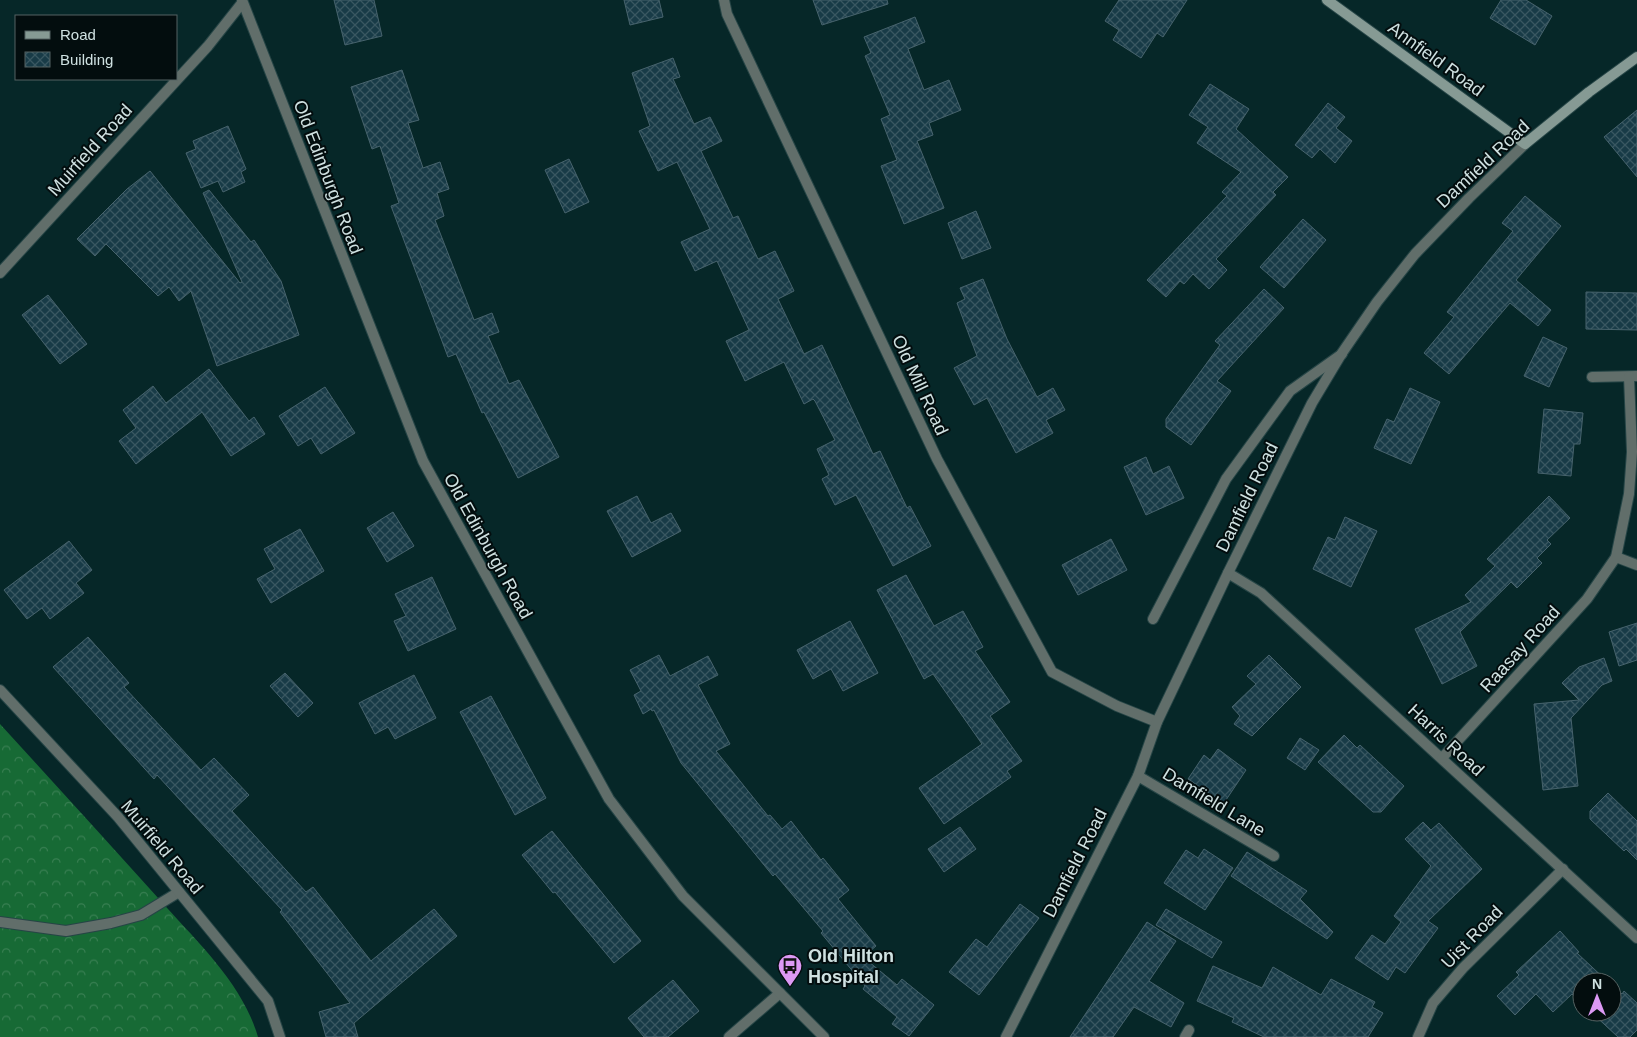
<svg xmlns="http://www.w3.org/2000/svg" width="1637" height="1037" font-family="Arial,sans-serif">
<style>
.forest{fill:url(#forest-crowns)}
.building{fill:url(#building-cross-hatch);stroke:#47636d}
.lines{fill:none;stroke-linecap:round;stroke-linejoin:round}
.service-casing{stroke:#264546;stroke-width:12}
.minor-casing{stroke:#264546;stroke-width:12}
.tertiary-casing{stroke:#264546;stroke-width:12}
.secondary-casing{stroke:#264546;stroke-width:12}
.service{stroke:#616e6a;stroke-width:10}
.minor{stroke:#616e6a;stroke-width:10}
.tertiary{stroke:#616e6a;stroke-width:10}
.secondary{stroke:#869a94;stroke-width:10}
.labels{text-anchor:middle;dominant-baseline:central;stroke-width:4;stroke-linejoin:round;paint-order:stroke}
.street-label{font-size:18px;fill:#cfe1e1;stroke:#030d0e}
.poi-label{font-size:18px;font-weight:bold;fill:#cfe1e1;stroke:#030d0e;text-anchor:start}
</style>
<defs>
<pattern id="forest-crowns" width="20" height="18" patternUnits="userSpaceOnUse" patternTransform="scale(1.25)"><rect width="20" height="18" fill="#176a35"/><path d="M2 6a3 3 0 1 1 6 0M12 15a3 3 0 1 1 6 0" fill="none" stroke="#387f52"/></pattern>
<pattern id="building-cross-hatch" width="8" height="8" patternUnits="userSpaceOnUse" patternTransform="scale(1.25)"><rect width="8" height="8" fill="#183b47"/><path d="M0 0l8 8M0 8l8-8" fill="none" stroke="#395761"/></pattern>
</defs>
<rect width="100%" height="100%" fill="#062728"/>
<path class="forest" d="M0 724C53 782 106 840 159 899 195 940 242 982 258 1037H0Z"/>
<g class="building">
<polygon points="334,0 374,0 382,36 345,45"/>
<polygon points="624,0 659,0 663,17 630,25"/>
<polygon points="813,0 887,0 888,4 822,25"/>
<polygon points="1119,0 1187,0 1163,37 1157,33 1141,58 1113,40 1119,30 1105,21"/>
<polygon points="1501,0 1526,0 1552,16 1535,45 1490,18"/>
<polygon points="915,17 925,42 908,49 924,90 949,80 961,110 929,123 933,135 917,141 944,208 904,224 881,166 897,160 881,119 890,115 865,56 871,53 864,37"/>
<polygon points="673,58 680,77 673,79 694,124 710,117 722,141 701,151 733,218 738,216 758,259 775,251 794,291 778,299 804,354 822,345 873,454 880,451 907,508 910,506 931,546 893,566 856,495 835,505 822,479 829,475 817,449 835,440 815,401 813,399 804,404 784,362 745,381 726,341 749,330 717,261 695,271 681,242 710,229 677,162 658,171 639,131 650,126 632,73"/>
<polygon points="402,70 419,120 408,123 423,168 440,162 449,189 437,193 444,216 435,220 474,320 492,313 499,332 488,336 509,384 519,380 559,457 518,478 484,412 482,413 456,354 448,357 391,206 399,203 380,146 372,149 351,87"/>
<polygon points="1210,84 1249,109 1236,129 1288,177 1273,192 1276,195 1216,259 1227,270 1209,289 1193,274 1184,284 1180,281 1166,297 1147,280 1227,196 1222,192 1241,172 1197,143 1208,127 1189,115"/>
<polygon points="1328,103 1345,117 1336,128 1352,141 1335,163 1320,149 1312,158 1295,145"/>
<polygon points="1637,110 1637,177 1604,137"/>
<polygon points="228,126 246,169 241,172 245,182 223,192 218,181 201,188 186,153 196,149 193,141"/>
<polygon points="569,159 589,202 565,213 545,170"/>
<polygon points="150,171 240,283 242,282 203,193 209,190 251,242 254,240 281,281 299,335 217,366 191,291 179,301 169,287 158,296 106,244 95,256 77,239 127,189"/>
<polygon points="1525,196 1561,226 1516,280 1551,310 1538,326 1510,303 1449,374 1424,353 1454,317 1447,312 1513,231 1502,223"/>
<polygon points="976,211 991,248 962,259 948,223"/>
<polygon points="1303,219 1326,240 1284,288 1260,267"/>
<polygon points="983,279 1007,339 1037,397 1053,388 1065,410 1046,420 1053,433 1016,453 987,398 974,405 954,368 977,356 957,303 965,299 960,288"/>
<polygon points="1264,289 1284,308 1217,381 1231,391 1191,445 1166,427 1166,419 1220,345 1215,341"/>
<polygon points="1586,292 1637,293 1637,330 1586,329"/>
<polygon points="48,295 87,344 60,364 22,315"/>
<polygon points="1543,337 1567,348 1549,387 1524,376"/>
<polygon points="209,369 249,421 254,417 265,434 231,456 202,412 136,464 119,441 136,428 123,410 153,386 166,403"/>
<polygon points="325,387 355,433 321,454 311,438 298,446 279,416"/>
<polygon points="1410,388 1440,402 1411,464 1374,448 1387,419 1394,422"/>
<polygon points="1544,409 1583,413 1580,444 1574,444 1571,476 1538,473"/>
<polygon points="1146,457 1153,474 1169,466 1184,498 1146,515 1124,467"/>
<polygon points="637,496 651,523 671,513 681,531 632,557 607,511"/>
<polygon points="1549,496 1570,518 1547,540 1551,544 1537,558 1542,563 1517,588 1511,582 1460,632 1477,666 1442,684 1415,629 1471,602 1465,595 1495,566 1487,559"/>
<polygon points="393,512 414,546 387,562 367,528"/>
<polygon points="1345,517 1377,531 1351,587 1313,569 1328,537 1335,540"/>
<polygon points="300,529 324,571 271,603 257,579 275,569 264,549"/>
<polygon points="1111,539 1127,570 1078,595 1062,565"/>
<polygon points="69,541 92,570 76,583 84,593 50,619 42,608 27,619 4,590"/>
<polygon points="906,575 934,626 963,611 983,647 975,651 1010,702 990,716 1022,761 1007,771 1011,777 944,824 919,788 982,744 933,674 924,679 877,590"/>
<polygon points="432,577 456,629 408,651 394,621 406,616 395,594"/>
<polygon points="850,621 878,673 843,691 831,669 813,679 797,650"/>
<polygon points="1637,623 1637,660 1619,666 1609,632"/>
<polygon points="88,637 129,683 124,687 201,770 214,758 249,795 232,811 306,892 313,887 371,961 434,909 457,936 354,1023 358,1037 326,1037 319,1012 350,1003 280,912 282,910 157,775 154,779 53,667"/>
<polygon points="659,655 670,676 708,656 718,675 698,685 730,744 716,751 768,816 770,815 782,829 791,821 821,860 823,858 849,890 838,899 876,946 863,957 897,985 902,979 934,1005 909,1036 892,1024 897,1017 863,989 865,986 821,933 823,931 775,874 773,876 681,763 654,710 652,711 651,709 643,714 634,695 641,691 630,670"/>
<polygon points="1269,655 1301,687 1252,736 1234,724 1240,716 1232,707 1256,684 1247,676"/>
<polygon points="1604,658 1612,681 1602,685 1571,718 1578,786 1543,790 1534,704 1579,700 1562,683 1579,667"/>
<polygon points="285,673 313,703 298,717 270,686"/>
<polygon points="414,675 436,718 395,739 388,727 375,734 359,703"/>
<polygon points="491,696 546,798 515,815 460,712"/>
<polygon points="1344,735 1357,748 1360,745 1404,786 1381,812 1373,812 1318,762"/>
<polygon points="1300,738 1319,750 1305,770 1287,758"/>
<polygon points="1218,749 1246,770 1224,803 1188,779 1204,755 1210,760"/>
<polygon points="1608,793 1637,821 1637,860 1626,849 1624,851 1590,819 1590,811"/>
<polygon points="1423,822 1431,830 1439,823 1482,869 1428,921 1438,928 1405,973 1396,967 1388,980 1355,958 1372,935 1385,944 1401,922 1394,916 1431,866 1405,839"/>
<polygon points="960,827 976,849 944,872 928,849"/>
<polygon points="552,831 641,941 614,963 555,892 553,893 522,855"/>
<polygon points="1204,849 1233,868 1205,910 1164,883 1186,850 1198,858"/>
<polygon points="1247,852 1307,891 1300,899 1333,932 1327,939 1231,876"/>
<polygon points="1020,904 1039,918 979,995 949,972 976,939 987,947"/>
<polygon points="1166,909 1222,942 1212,958 1156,925"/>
<polygon points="1147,922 1176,941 1149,981 1184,1003 1171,1027 1134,1007 1113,1037 1070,1037"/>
<polygon points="1560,931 1579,952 1577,953 1608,982 1582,982 1582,1004 1572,994 1553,1012 1536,994 1515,1015 1497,996 1519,975 1516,972"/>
<polygon points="1213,966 1262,988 1273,967 1321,995 1331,979 1375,1002 1372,1007 1383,1013 1368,1037 1264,1037 1232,1022 1234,1018 1197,1001"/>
<polygon points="673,980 699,1011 668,1037 644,1037 628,1018"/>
<polygon points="1612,985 1622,994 1624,991 1637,1003 1637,1030 1630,1037 1618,1037 1591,1012 1612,1012"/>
</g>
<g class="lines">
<defs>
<g id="service">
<polyline points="1153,619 1226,479 1290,391 1342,354"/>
<polyline points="1138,776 1274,856"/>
<polyline points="0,922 66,931 111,923 141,915 179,892"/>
</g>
<g id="minor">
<polyline points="724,0 727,14 937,459 1052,672 1117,706 1157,722"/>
<polyline points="1592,377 1637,376"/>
<polyline points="1616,557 1637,565"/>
<polyline points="1228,573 1261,593 1637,938"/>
<polyline points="1442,758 1587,599 1616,557 1629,494 1632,452 1629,377"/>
<polyline points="729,1037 780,993"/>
<polyline points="1185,1037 1189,1030"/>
<polyline points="1418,1037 1433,1003 1463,968 1563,869"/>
</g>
<g id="tertiary">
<polyline points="242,0 423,461 609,799 683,896 824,1037"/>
<polyline points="0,273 208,46 242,3"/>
<polyline points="0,690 118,817 268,1001 280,1037"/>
<polyline points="1006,1037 1138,776 1157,722 1228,573 1312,403 1342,353 1377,302 1415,254 1469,198 1525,144"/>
</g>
<polyline id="secondary" points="1327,0 1525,144 1589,92 1637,57"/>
</defs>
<use href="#service" class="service-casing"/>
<use href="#minor" class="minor-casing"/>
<use href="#tertiary" class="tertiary-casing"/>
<use href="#secondary" class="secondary-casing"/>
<use href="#service" class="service"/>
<use href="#minor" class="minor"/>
<use href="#tertiary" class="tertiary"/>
<use href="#secondary" class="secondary"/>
</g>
<defs>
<symbol id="bus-pin" viewBox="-11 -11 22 30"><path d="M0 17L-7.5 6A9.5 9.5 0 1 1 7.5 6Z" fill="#dc99f4" stroke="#030d0e"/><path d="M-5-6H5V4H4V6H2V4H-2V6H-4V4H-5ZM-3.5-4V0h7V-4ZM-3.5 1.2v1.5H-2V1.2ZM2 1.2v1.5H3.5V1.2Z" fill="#111"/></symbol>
</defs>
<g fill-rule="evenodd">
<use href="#bus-pin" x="776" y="952" width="28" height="38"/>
</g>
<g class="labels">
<g class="street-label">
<text transform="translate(1436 59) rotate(36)">Annfield Road</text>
<text transform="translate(90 150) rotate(-48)">Muirfield Road</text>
<text transform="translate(1483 164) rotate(-43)">Damfield Road</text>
<text transform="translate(328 177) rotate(69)">Old Edinburgh Road</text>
<text transform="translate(920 385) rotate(65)">Old Mill Road</text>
<text transform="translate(1247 497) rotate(-64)">Damfield Road</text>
<text transform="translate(488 546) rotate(61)">Old Edinburgh Road</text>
<text transform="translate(1520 649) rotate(-48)">Raasay Road</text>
<text transform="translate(1446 740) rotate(43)">Harris Road</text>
<text transform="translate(1214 802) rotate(31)">Damfield Lane</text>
<text transform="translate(162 847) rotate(50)">Muirfield Road</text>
<text transform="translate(1075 863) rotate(-63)">Damfield Road</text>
<text transform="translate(1472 937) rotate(-46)">Uist Road</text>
</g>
<g class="poi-label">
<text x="808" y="956">Old Hilton<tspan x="808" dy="21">Hospital</tspan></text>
</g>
</g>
<rect x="15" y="15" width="162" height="65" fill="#030d0e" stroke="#556262"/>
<rect x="25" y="31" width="25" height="8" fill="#869a94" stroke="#556262"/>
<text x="60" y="40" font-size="15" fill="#cfe1e1">Road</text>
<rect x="25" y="52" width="25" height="15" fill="url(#building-cross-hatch)" stroke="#556262"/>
<text x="60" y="65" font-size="15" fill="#cfe1e1">Building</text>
<g transform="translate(1597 997)"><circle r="24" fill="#030d0e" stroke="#556262"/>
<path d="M0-4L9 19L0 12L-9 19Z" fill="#dc99f4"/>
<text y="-8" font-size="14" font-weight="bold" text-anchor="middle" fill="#cfe1e1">N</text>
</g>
</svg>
